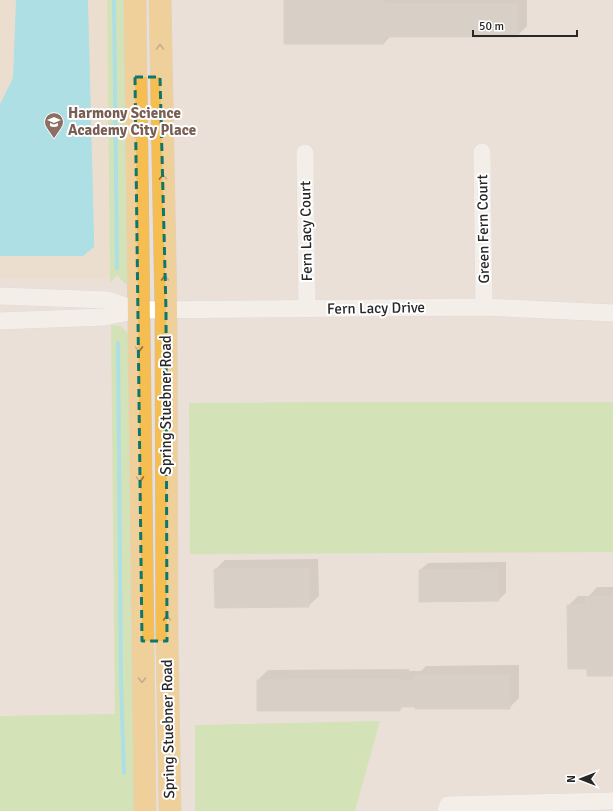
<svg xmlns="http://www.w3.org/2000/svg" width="613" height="811" font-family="Signika,sans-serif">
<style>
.education{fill:#eedcc5}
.green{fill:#b6e590}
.water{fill:#64ddf3}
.shadow{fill:#0003}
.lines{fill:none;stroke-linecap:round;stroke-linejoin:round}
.stream{stroke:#64ddf3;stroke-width:4}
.building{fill:#c2bcb3;stroke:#c6bcb1}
.minor-casing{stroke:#cdd3e1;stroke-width:18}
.major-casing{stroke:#c3c3c3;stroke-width:23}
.minor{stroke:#fff;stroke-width:17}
.major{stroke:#f6bd51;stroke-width:22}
.oneway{stroke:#8e723c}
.marked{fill:none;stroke:#0f766e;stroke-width:3;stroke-dasharray:8 5;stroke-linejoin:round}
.labels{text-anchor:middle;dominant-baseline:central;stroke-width:4;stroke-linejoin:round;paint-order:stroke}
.education-label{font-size:15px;font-weight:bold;fill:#785e54;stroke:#fff;text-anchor:start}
.street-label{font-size:15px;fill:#272727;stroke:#fff}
</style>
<rect width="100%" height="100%" fill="#ebe0d7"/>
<polygon class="education" points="0,0 107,0 110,278 0,278"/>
<g class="green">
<polygon points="107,0 126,0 129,278 126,285 117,275 110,283"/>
<polygon points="111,325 121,326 130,335 135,811 0,811 0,716 115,714"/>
<polygon points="330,402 613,402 613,552 190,554 189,403"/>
<polygon points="380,721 355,811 195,811 195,725"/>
</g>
<polygon class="water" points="16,0 88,0 94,235 94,247 83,256 0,256 0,104 13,78"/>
<g class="shadow">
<polygon points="285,0 527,0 527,26 517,36 391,36 384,43"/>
<polygon points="318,559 319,596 308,606 215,570 225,560"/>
<polygon points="506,562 506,593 498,600 420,570 428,563"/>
<polygon points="597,587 613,587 613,675 588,668 568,606 578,596 589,596"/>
<polygon points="519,665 519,698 509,708 403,706 400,710 258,680 268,670 409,669 409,671 421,671 426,666"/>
</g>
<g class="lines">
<g class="stream">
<polyline points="114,0 117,268"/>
<polyline points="118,343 121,681 124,773"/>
</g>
</g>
<g class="building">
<polygon points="284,0 384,0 384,4 517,4 517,37 384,37 384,44 284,44"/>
<polygon points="214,569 309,569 309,607 215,608"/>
<polygon points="498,569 499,601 419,602 419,570"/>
<polygon points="586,597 613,597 613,676 587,676 587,669 568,669 567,605 586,605"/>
<polygon points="415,675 509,675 510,709 415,709 415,707 400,707 400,711 257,711 257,680 399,679 399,681 415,680"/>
</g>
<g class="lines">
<defs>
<g id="minor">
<polyline points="482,152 484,307"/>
<polyline points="305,153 307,308"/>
<polyline points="0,296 108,300 138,310"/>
<polyline points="0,321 104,317 138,310 484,307 613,313"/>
<polyline points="446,811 448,805 613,801"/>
</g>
<g id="major">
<polyline points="135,0 145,811"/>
<polyline points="160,0 166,310 167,641 170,811"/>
</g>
</defs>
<use href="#minor" class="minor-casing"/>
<use href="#major" class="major-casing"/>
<use href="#minor" class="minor"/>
<use href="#major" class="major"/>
</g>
<defs><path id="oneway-chevron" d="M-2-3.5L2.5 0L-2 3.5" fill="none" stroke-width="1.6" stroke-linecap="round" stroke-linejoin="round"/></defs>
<g class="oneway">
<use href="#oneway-chevron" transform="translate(160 47) rotate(-90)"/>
<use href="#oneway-chevron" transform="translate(163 177) rotate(-91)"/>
<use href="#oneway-chevron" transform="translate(165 278) rotate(-91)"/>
<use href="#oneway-chevron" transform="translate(139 349) rotate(89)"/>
<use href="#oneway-chevron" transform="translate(140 479) rotate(89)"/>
<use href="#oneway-chevron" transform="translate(167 618) rotate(-90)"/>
<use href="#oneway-chevron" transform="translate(142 680) rotate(89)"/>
</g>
<path d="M0 0H613V811H0ZM135 77H160L166 310 167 641H142Z" fill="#ebe0d7" fill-opacity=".55" fill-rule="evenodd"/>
<path class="marked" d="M135 77H160L166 310 167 641H142Z"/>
<defs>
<symbol id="school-pin" viewBox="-11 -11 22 30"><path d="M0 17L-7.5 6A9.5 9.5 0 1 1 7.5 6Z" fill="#8d6e63" stroke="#fff"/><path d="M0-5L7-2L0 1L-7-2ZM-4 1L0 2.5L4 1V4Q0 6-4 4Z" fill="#fff"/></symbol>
</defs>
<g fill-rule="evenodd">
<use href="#school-pin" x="43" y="111" width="22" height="30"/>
</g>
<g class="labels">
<g class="education-label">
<text x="68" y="113">Harmony Science<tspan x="68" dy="17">Academy City Place</tspan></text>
</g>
<g class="street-label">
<text transform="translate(483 229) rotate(-91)">Green Fern Court</text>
<text transform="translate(306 231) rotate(-91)">Fern Lacy Court</text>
<text transform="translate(376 308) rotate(-1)">Fern Lacy Drive</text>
<text transform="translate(166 405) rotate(-90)">Spring Stuebner Road</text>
<text transform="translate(168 729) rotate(-91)">Spring Stuebner Road</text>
</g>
</g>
<g transform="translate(581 779) rotate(270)" stroke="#ffffff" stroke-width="3" paint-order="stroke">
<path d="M0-3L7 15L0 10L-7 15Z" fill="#272727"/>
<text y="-6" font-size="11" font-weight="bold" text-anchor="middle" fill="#272727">N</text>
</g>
<path d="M473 30v6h104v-6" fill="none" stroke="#272727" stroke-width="2"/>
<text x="479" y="30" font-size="12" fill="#272727" stroke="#ffffff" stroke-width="3" paint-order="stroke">50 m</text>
</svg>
